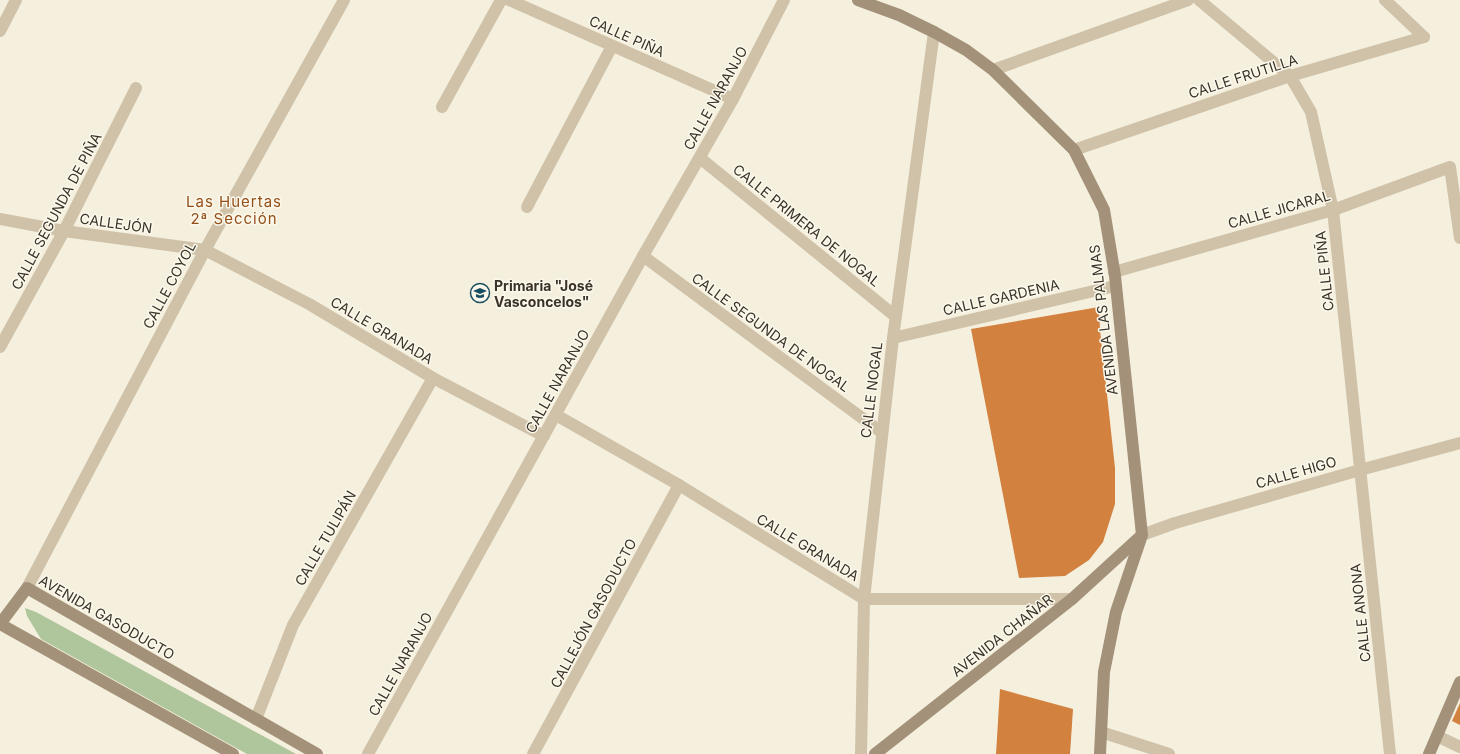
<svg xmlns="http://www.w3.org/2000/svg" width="1460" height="754" font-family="Inter,sans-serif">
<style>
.green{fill:#afc69c}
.building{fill:#d2813f}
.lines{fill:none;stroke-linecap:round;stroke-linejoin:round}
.street{stroke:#cfc2a8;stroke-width:12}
.secondary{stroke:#a39179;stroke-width:12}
.labels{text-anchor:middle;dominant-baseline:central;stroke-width:3;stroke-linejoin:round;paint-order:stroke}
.street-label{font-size:14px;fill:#3b3329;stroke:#fcf8eb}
.poi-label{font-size:14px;font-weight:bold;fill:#3b3329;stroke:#fcf8eb;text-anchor:start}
.neighbourhood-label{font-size:15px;letter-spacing:1px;fill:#944f19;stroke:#fcf8eb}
</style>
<rect width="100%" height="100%" fill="#f5efde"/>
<polygon class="green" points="25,608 36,612 296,754 247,754 41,639 27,616"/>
<g class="building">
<polygon points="1099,307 1100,330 1115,468 1115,504 1103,542 1089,560 1065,576 1019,578 971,329"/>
<polygon points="1000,689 1073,709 1070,754 996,754"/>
<polygon points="1460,703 1460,725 1452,721"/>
</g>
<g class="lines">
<g class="street">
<polyline points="509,0 733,99"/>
<polyline points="1199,0 1290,76 1311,112 1333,210 1390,754"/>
<polyline points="1385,0 1424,37"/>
<polyline points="0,31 16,0"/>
<polyline points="993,70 1188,0"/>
<polyline points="442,107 501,0"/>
<polyline points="1074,150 1290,76 1424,37"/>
<polyline points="700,158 895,316"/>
<polyline points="527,207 612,46"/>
<polyline points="0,219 64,231 205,250 309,304 433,378 544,436"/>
<polyline points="643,256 881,432"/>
<polyline points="1114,272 1333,210 1450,167 1460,238"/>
<polyline points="893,338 1115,286"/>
<polyline points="0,347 64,231 136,88"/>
<polyline points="556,415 679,485 864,599 1072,599"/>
<polyline points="1142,535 1175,523 1360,470 1460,443"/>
<polyline points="27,588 205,250 344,0"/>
<polyline points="256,719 293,625 433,378"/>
<polyline points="1101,732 1169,754"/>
<polyline points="1437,736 1460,747"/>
<polyline points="368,754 643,256 733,99 784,0"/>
<polyline points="533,754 679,485"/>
<polyline points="861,754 864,599 893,338 934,32"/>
</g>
<g class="secondary">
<polyline points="858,0 899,15 934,32 966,50 993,70 1074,150 1104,210 1115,276 1142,535 1116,612 1104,672 1100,754"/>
<polyline points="233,754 0,624 27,588 317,754"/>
<polyline points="875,754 1072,599 1141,536"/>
<polyline points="1429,754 1460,682"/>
</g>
</g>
<defs>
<symbol id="school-ring" viewBox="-11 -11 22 22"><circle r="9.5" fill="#fcf8eb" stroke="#194e62" stroke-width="1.5"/><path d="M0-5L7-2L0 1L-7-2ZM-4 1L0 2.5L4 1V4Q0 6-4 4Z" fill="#194e62"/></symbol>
</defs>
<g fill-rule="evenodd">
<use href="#school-ring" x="469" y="282" width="22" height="22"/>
</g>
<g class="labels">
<g class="street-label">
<text transform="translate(627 36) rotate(24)">CALLE PIÑA</text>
<text transform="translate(1243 76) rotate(-18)">CALLE FRUTILLA</text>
<text transform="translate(715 98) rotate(-61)">CALLE NARANJO</text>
<text transform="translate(1279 209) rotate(-16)">CALLE JICARAL</text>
<text transform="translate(56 211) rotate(-62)">CALLE SEGUNDA DE PIÑA</text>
<text transform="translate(116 223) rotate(8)">CALLEJÓN</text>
<text transform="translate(807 225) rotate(39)">CALLE PRIMERA DE NOGAL</text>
<text transform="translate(1324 271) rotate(-96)">CALLE PIÑA</text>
<text transform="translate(169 285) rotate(-62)">CALLE COYOL</text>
<text transform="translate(1001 297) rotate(-13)">CALLE GARDENIA</text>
<text transform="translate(1103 320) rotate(-97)">AVENIDA LAS PALMAS</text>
<text transform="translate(382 330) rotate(31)">CALLE GRANADA</text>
<text transform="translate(771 332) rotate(36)">CALLE SEGUNDA DE NOGAL</text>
<text transform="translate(557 381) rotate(-61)">CALLE NARANJO</text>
<text transform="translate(871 390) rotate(-83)">CALLE NOGAL</text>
<text transform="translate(1296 472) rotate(-16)">CALLE HIGO</text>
<text transform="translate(325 538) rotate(-60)">CALLE TULIPÁN</text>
<text transform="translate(808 547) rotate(31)">CALLE GRANADA</text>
<text transform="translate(593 613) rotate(-62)">CALLEJÓN GASODUCTO</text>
<text transform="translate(1360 613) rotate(-96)">CALLE ANONA</text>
<text transform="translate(107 617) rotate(30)">AVENIDA GASODUCTO</text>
<text transform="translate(1002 635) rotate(-38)">AVENIDA CHAÑAR</text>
<text transform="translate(400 664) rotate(-61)">CALLE NARANJO</text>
</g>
<g class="poi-label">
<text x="494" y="285">Primaria "José<tspan x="494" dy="16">Vasconcelos"</tspan></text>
</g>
<g class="neighbourhood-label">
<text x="234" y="201">Las Huertas<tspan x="234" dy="17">2ª Sección</tspan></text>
</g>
</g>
</svg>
